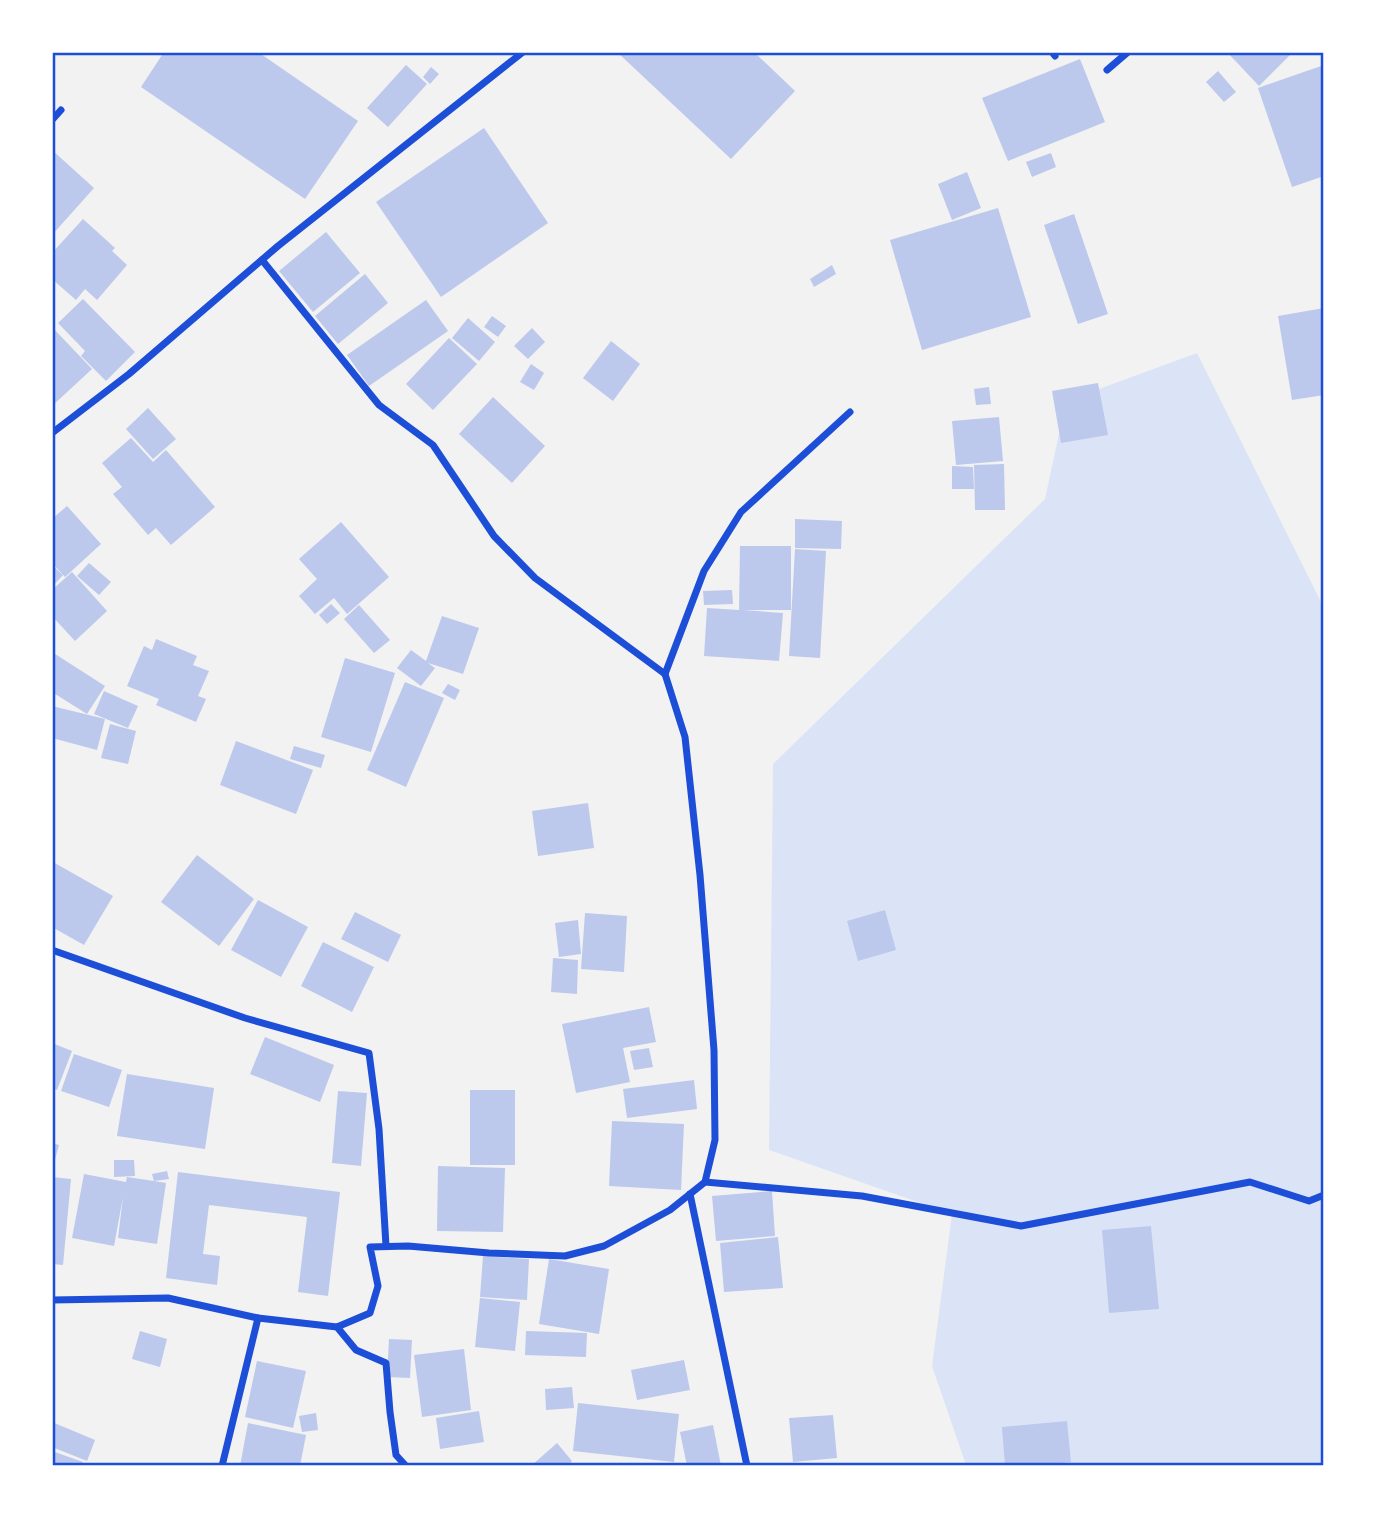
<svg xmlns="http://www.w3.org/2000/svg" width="1376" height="1518" font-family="Overpass,sans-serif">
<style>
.green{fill:#dbe4f7}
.building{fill:#bdc9ec}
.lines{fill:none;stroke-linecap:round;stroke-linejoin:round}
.minor{stroke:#1d4ed8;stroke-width:7}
.neatline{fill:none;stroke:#1d4ed8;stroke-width:2.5}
</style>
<rect width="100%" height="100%" fill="#f2f2f2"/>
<polygon class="green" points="1197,353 1323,606 1323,1465 966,1465 932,1366 952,1214 769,1150 773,764 1045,499 1066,401"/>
<g class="building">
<polygon points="164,52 258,52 358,121 305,199 141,87"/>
<polygon points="617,52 754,52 795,91 731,159"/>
<polygon points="1227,52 1293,52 1259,86"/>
<polygon points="1080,59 1105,122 1008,161 982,98"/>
<polygon points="406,65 427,84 388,127 367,108"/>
<polygon points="1324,65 1324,176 1292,187 1258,88"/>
<polygon points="431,67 439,74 430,84 423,77"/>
<polygon points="1218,71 1236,92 1224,102 1206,82"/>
<polygon points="484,128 548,223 441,297 376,202"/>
<polygon points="52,150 94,188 52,235"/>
<polygon points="1051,153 1056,167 1032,177 1026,162"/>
<polygon points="967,172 981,208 952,220 938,184"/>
<polygon points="998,208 1031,317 922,350 890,240"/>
<polygon points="1074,214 1108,314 1078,324 1044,225"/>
<polygon points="83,219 115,248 112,251 127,265 97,300 85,289 76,300 52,279 52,253"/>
<polygon points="326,232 360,273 313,312 279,271"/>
<polygon points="832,265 836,274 814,287 810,279"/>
<polygon points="365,274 388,303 338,344 315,316"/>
<polygon points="83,299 135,352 106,381 81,356 85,351 58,323"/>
<polygon points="426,300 448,331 369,386 347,355"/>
<polygon points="1324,308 1324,395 1292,400 1278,316"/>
<polygon points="492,316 506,326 498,337 484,327"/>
<polygon points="468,318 495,342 479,361 452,338"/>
<polygon points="52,327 92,369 52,406"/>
<polygon points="532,328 545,342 528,359 514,346"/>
<polygon points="449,338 477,364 433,410 406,384"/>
<polygon points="611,341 640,364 613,401 583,378"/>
<polygon points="531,364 544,373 534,390 520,382"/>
<polygon points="1098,383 1108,435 1061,443 1052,391"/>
<polygon points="989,387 991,404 976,405 974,389"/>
<polygon points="493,397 545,446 512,483 459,434"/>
<polygon points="148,408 176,439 153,459 126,429"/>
<polygon points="999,417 1003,461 956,465 952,421"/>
<polygon points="131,438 153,462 166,450 215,507 171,545 156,528 148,535 113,494 122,487 102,463"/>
<polygon points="1004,464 1005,510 975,510 974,465"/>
<polygon points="952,466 973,467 974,489 952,489"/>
<polygon points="67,506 101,544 65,577 52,563 52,519"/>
<polygon points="795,519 842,521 841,549 795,548"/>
<polygon points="341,522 389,577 347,614 334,598 315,614 299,596 317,579 299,559"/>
<polygon points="740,546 791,546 791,610 743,610 783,613 779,661 704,656 707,608 739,610"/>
<polygon points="795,549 826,551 820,658 789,656"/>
<polygon points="89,563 111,582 99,595 77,576"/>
<polygon points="52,565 63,575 52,587"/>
<polygon points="72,572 107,611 75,641 52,616 52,590"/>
<polygon points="732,590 733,604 704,605 703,591"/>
<polygon points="331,604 340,613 327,624 319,615"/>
<polygon points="359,605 390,640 374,653 344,619"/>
<polygon points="442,616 479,628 463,674 428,663 435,668 421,686 397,668 411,650 426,661"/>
<polygon points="156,639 197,656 193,665 209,671 198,696 206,699 196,722 156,705 159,699 127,686 144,646 152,650"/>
<polygon points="52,652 105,686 87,714 52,692"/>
<polygon points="345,658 395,673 371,752 321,737"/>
<polygon points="405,682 444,698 406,787 367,770"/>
<polygon points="448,684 460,690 455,700 442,693"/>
<polygon points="104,691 138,706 128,728 94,714"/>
<polygon points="52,706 105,719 97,750 52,738"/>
<polygon points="110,724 136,731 128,764 101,758"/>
<polygon points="236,741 313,770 296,814 220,785"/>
<polygon points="294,746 325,755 321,768 290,759"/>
<polygon points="588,803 594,848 538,856 532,811"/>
<polygon points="197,855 254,899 219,946 161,902"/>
<polygon points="53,862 113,896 84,945 52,927"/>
<polygon points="258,900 308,927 281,977 231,950"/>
<polygon points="885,910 896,950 858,961 847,921"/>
<polygon points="355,912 401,935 388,962 341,939"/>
<polygon points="585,913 627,916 624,972 581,969"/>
<polygon points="578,920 581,954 559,957 555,923"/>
<polygon points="323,942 374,967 352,1012 301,986"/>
<polygon points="553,958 578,960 577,994 551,992"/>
<polygon points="649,1007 656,1042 623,1048 630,1082 576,1093 562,1024"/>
<polygon points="265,1037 334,1065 320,1102 250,1074"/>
<polygon points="52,1043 72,1051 57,1090 52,1088"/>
<polygon points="649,1048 653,1067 634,1070 630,1051"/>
<polygon points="74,1054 122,1070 109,1107 61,1091"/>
<polygon points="127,1074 214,1088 205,1149 117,1136"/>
<polygon points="694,1080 697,1109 627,1118 623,1089"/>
<rect x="470" y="1090" width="45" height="75"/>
<polygon points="338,1091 367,1093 361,1166 332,1163"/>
<polygon points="612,1121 684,1124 681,1190 609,1186"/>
<polygon points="52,1143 59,1145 53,1167 52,1167"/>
<polygon points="114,1160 134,1160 135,1176 114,1177"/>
<polygon points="438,1166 505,1168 503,1232 437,1231"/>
<polygon points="167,1171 169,1179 154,1181 166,1183 157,1244 118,1238 123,1197 114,1246 72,1238 84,1174 126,1182 127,1177 154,1181 152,1174"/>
<polygon points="178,1172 340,1192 328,1296 298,1292 307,1217 209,1205 203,1254 220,1256 217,1285 166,1278"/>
<polygon points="52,1177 71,1179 63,1265 52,1264"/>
<polygon points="772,1191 775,1236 716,1241 712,1196"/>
<polygon points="1151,1226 1159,1309 1109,1313 1102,1230"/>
<polygon points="778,1237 783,1288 724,1292 720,1243"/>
<polygon points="483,1256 529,1259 527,1300 480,1297"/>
<polygon points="549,1259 609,1269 599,1334 539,1324"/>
<polygon points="480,1298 520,1302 515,1351 475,1347"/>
<polygon points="140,1331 167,1339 160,1367 132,1359"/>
<polygon points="526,1331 587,1333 586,1357 525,1355"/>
<polygon points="389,1339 412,1340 410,1378 387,1377"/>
<polygon points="464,1349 471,1410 422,1417 414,1355"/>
<polygon points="684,1360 690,1390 637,1400 631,1370"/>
<polygon points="257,1361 306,1371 293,1428 245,1417"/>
<polygon points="572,1387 574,1408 546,1410 545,1389"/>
<polygon points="578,1403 679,1414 674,1462 573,1451"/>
<polygon points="479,1411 484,1442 440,1449 436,1418"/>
<polygon points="316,1413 318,1430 302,1432 299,1416"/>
<polygon points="833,1415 837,1458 793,1462 789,1418"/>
<polygon points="1067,1421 1071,1462 1031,1466 1005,1466 1002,1427"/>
<polygon points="52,1422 95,1440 87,1461 52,1447"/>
<polygon points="248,1423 306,1435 300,1466 240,1466"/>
<polygon points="713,1425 721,1466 687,1466 680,1432"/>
<polygon points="557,1443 572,1461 568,1466 531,1466"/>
<polygon points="52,1451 83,1462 81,1466 52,1466"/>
</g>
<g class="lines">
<g class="minor">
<polyline points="1052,52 1055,56"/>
<polyline points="1107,70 1128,52"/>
<polyline points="52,120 61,110"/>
<polyline points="262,260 379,405 433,445 494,536 535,578 665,674 685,737 700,875 714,1050 715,1140 705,1182 670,1210 604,1246 565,1256 489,1253 408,1246 370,1247 378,1286 370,1313 337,1327"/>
<polyline points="52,433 129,374 278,246 523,52"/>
<polyline points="665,674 704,571 741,512 850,412"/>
<polyline points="52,950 245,1018 369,1053 379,1129 386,1246"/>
<polyline points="705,1182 862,1196 1021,1226 1250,1182 1309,1201 1324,1195"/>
<polyline points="690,1194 747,1466"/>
<polyline points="52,1300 168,1298 258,1318 337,1327 356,1350 386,1363 390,1412 396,1455 406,1466"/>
<polyline points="222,1466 258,1318"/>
</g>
</g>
<rect width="1376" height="1518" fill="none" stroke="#ffffff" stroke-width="108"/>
<rect x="54" y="54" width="1268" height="1410" class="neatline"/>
</svg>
